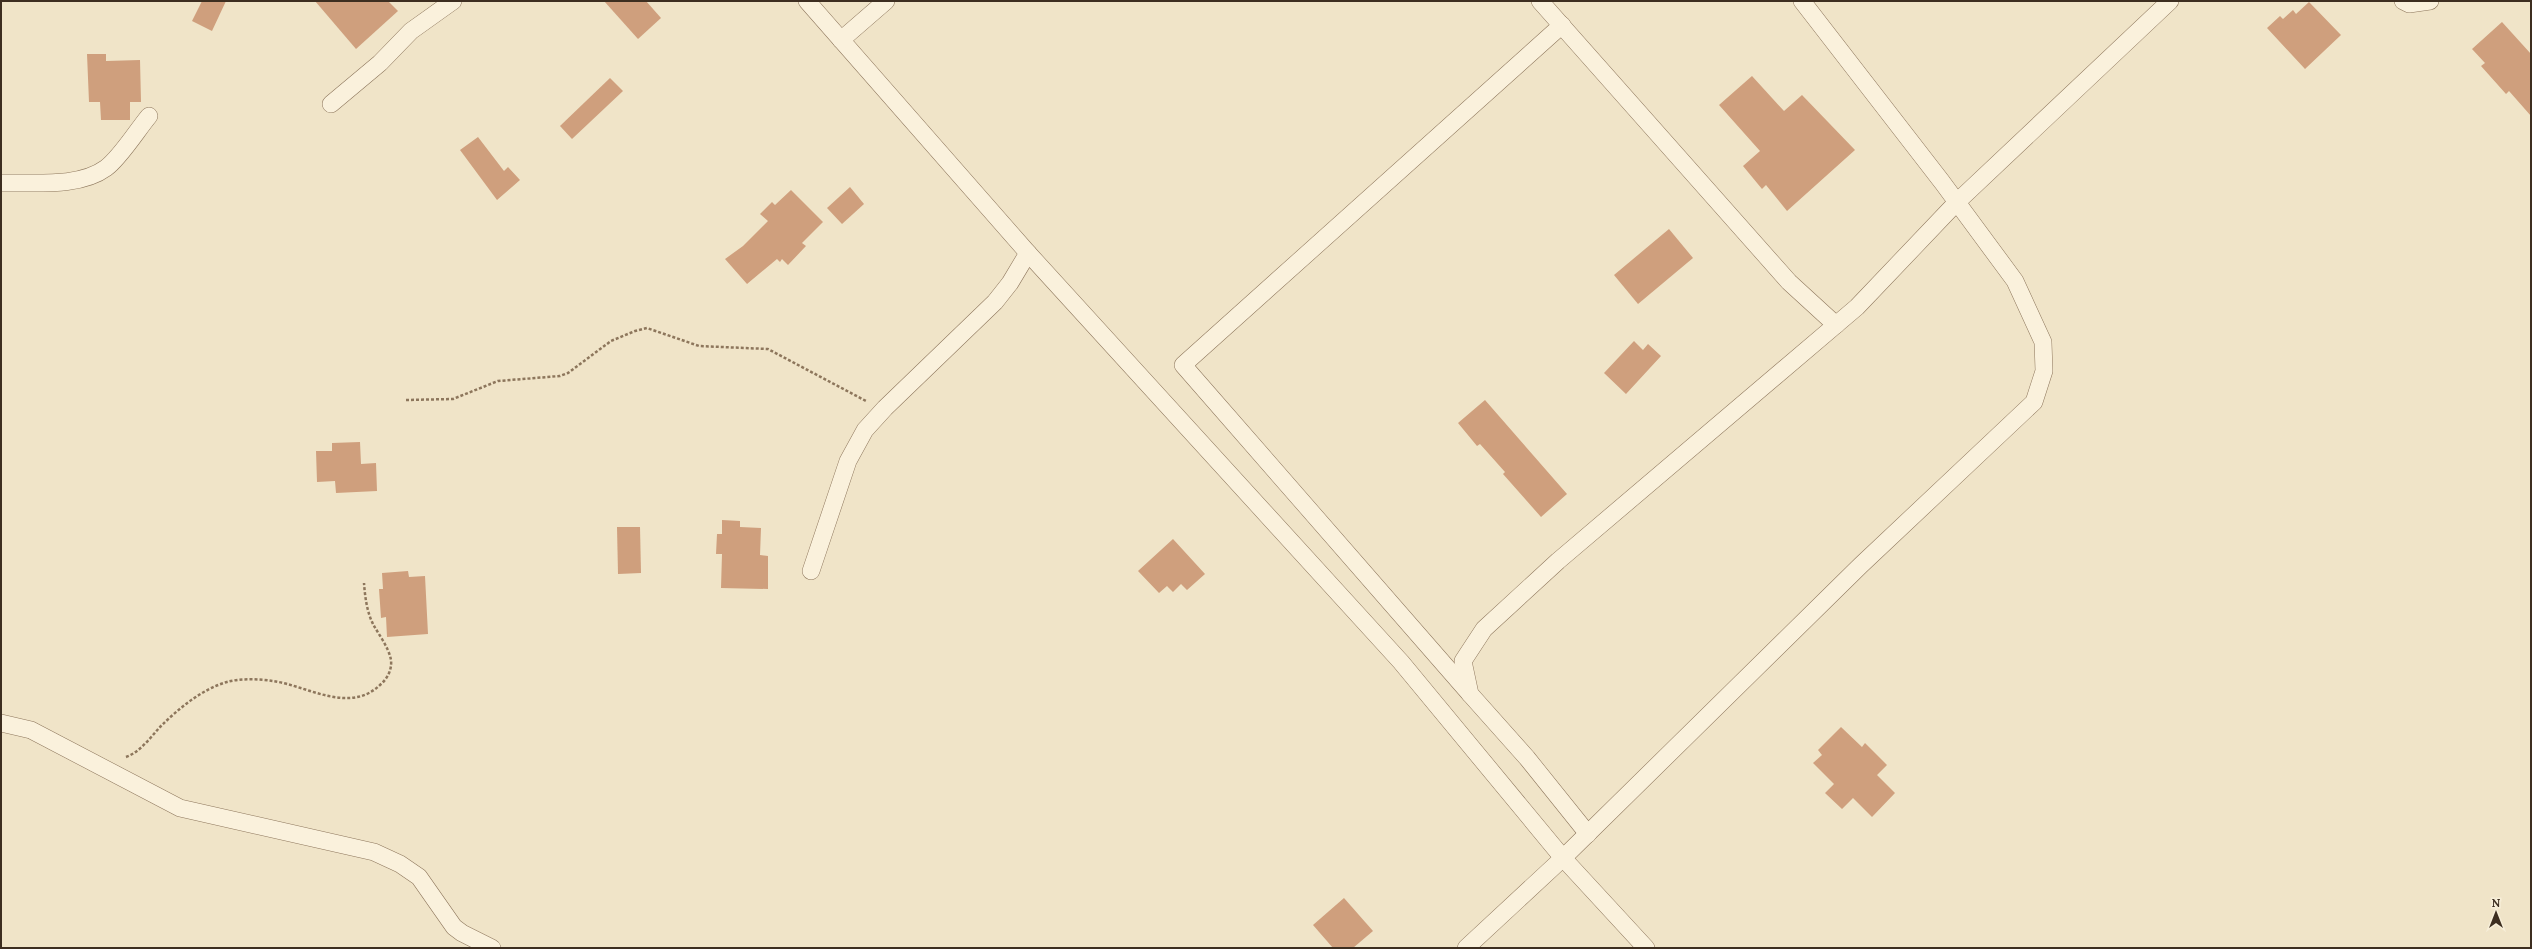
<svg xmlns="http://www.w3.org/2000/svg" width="2532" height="949" font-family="Lora,serif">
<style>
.building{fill:#cf9f7d}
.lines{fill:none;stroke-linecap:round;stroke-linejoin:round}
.street-casing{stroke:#8d765c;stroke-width:18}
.path{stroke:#8d765c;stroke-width:2.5;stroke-dasharray:3 2;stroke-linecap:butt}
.street{stroke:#faf1dc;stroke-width:17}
</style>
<rect width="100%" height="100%" fill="#f0e4c8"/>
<g class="building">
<polygon points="202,1 226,1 212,31 192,21"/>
<polygon points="315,1 388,1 398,11 356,49"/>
<polygon points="604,1 646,1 661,18 638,39"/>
<polygon points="2309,2 2341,35 2305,69 2267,28 2280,16 2283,19 2293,10 2296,14"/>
<polygon points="2502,22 2531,54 2531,116 2509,91 2506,94 2481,66 2485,63 2472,49"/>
<polygon points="87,54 106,54 106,61 140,60 141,102 130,102 130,120 101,120 100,102 89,102"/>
<polygon points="1752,76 1784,111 1802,95 1855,150 1787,211 1766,185 1762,189 1743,166 1760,151 1719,105"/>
<polygon points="610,78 623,91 572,139 560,126"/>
<polygon points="478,137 504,171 508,167 520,180 497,200 460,150"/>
<polygon points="850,187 864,204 842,224 827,208"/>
<polygon points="791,190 823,222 802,243 806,246 788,265 782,259 780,262 777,259 747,284 725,259 743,246 768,221 760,214 772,202 775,205"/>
<polygon points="1669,229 1693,258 1638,304 1614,275"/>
<polygon points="1634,341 1643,350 1648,344 1661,356 1626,394 1604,373"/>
<polygon points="1485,400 1567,494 1541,517 1503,474 1505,472 1480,444 1477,446 1458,423"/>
<polygon points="360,442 361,464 376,463 377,491 336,493 335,481 317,482 316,451 332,451 332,443"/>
<polygon points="722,520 740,521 740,527 761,528 760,555 768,556 768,589 721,588 722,554 716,554 717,534 722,534"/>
<polygon points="617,527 640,527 641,573 618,574"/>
<polygon points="1173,539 1205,574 1187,590 1181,584 1173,592 1167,586 1159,593 1138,571"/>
<polygon points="408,571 409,577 425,576 428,634 387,637 386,617 381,618 379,589 383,589 382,573"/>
<polygon points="1841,727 1862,747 1865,743 1887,765 1877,775 1895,793 1872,817 1853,798 1842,809 1825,793 1834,784 1813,763 1822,755 1818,750"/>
<polygon points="1344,898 1373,931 1353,948 1333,948 1313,925"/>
</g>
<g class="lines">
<defs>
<g id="street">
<polyline points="807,1 1028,253 1401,662 1563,858 1646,948"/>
<polyline points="1540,1 1789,282 1836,325"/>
<polyline points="2403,1 2409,4 2430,1"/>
<polyline points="841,40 886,1"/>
<polyline points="331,104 380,63 411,31 453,1"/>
<path d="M1 183C33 182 79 188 106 168 120 158 138 129 149 116"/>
<polyline points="811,571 848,461 865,430 885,408 995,302 1010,283 1028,253"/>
<polyline points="1470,694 1183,365 1562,25"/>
<polyline points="1,723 31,730 180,808 374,852 400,864 419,877 454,927 462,933 492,948"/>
<polyline points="1588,834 1527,758 1470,694 1463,661 1484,629 1558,561 1857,307 1957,202 2170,1"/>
<polyline points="1466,948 1563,858 1861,565 2034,402 2044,371 2043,342 2015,281 1942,182 1802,1"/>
</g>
</defs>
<use href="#street" class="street-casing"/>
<g class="path">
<polyline points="406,400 453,399 498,381 560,376 568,373 611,341 635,331 647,328 699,346 768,349 866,401"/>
<path d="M126 757C140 752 150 738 160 727 178 709 202 689 227 682 241 678 259 679 273 681 308 686 350 715 381 684 388 678 392 669 391 660 389 648 379 635 373 624 367 612 365 597 364 583"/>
</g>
<use href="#street" class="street"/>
</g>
<rect width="2532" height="949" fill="none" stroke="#3d2e20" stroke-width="4"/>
<g transform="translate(2496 913)" stroke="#f7eed8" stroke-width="3" paint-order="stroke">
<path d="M0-3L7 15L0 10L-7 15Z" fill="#3d2e20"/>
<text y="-6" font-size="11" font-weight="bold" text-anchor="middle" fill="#3d2e20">N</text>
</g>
</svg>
